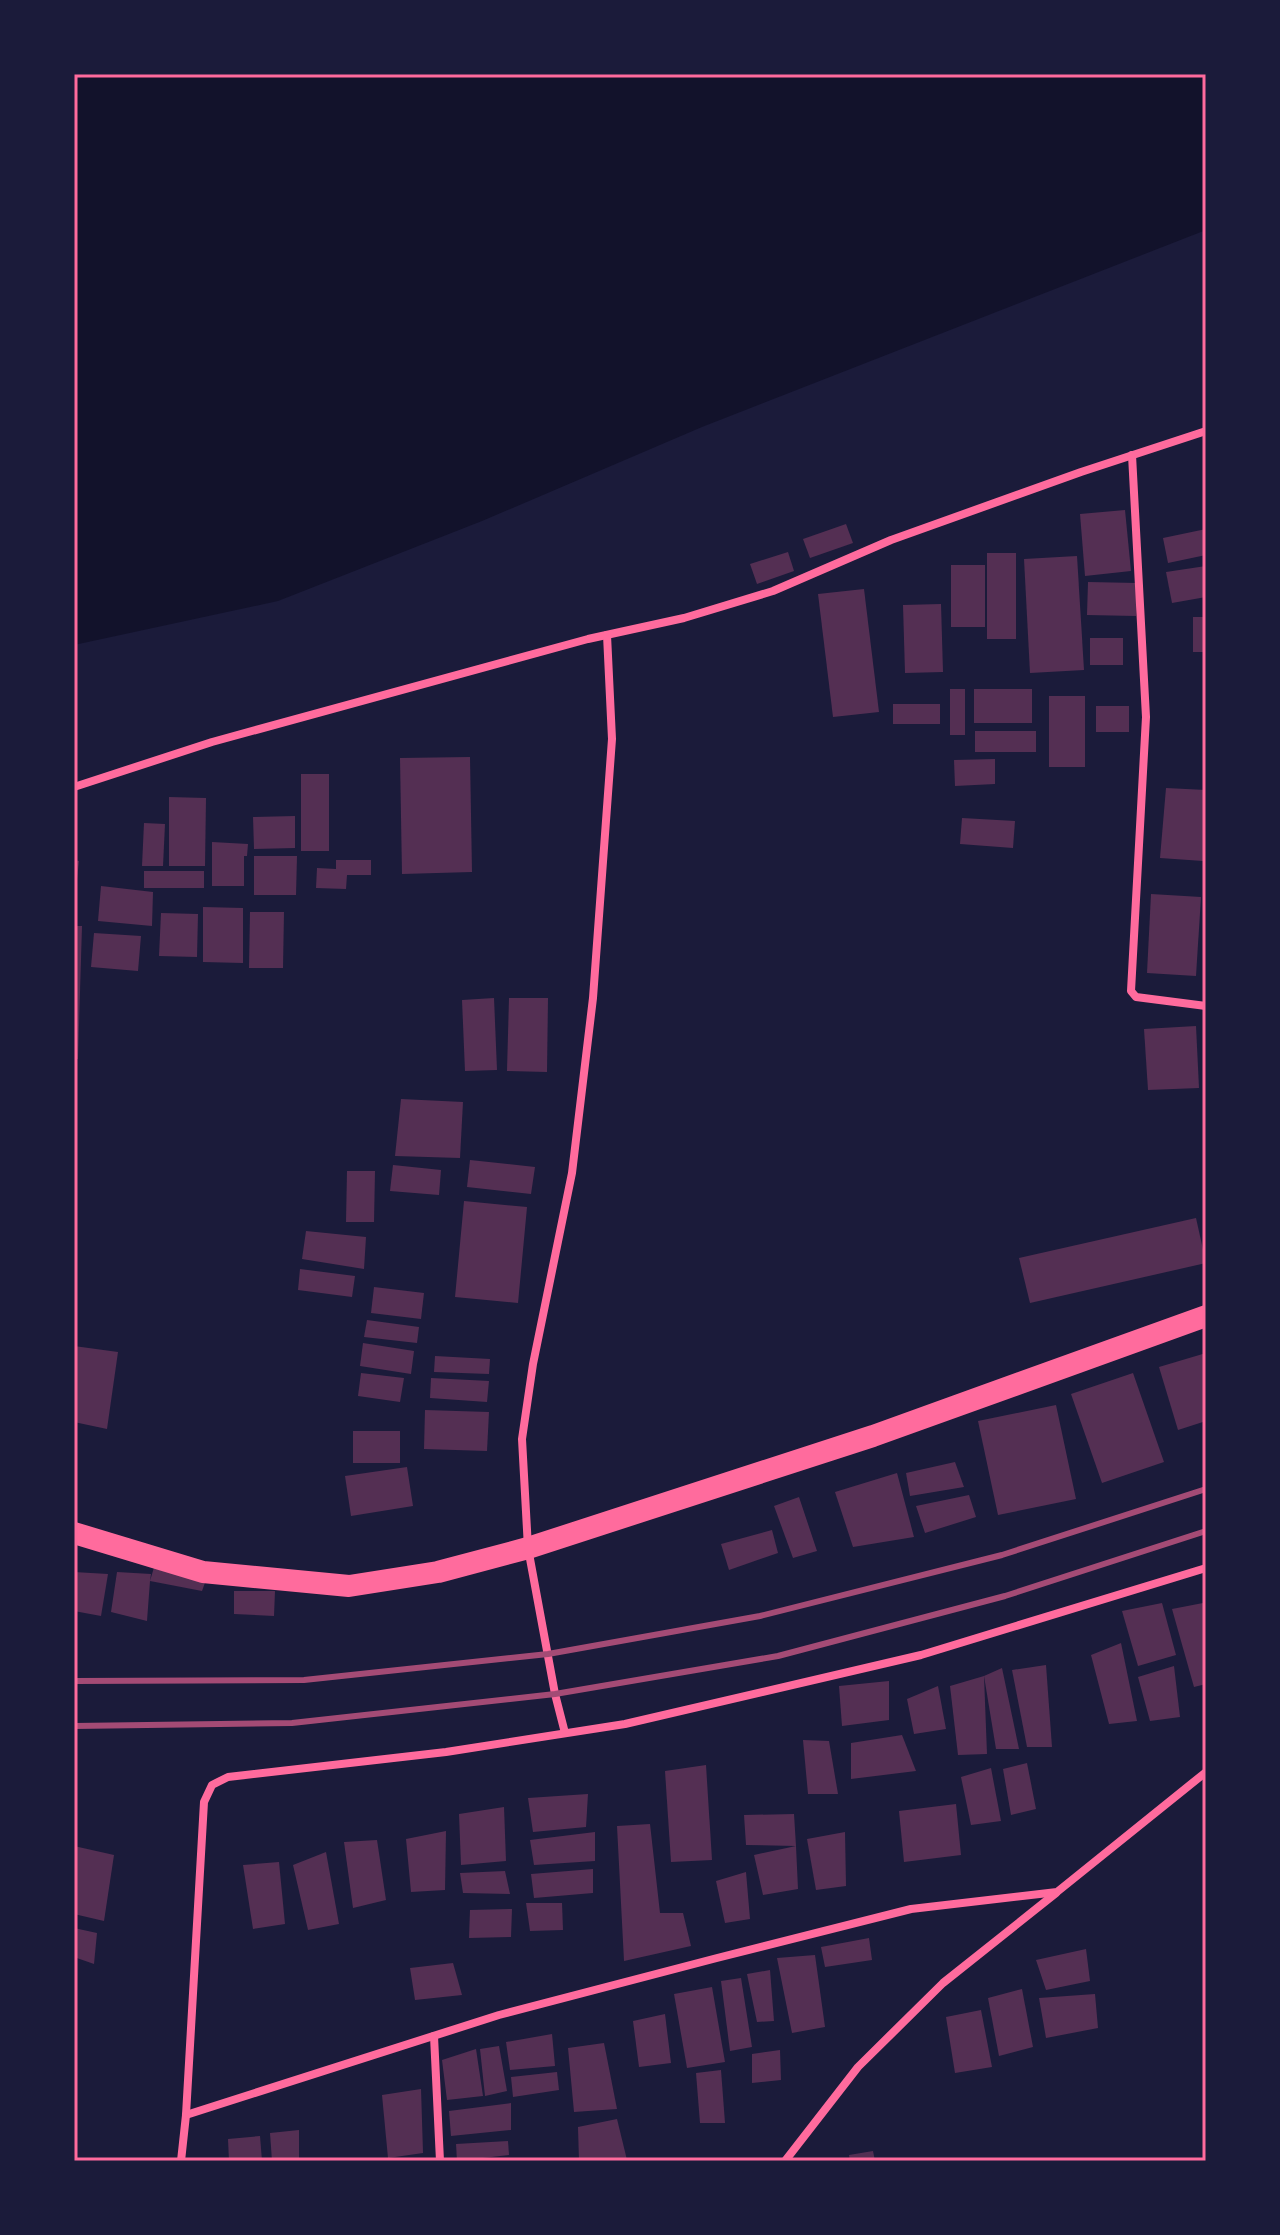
<svg xmlns="http://www.w3.org/2000/svg" width="1280" height="2235" font-family="'DejaVu Sans',sans-serif">
<style>
.water{fill:#12122b}
.building{fill:#542f53}
.lines{fill:none;stroke-linecap:round;stroke-linejoin:round}
.minor{stroke:#ff6b9d;stroke-width:8}
.trunk{stroke:#ff6b9d;stroke-width:22}
.rail{stroke:#a44b75;stroke-width:6}
.neatline{fill:none;stroke:#ff6b9d;stroke-width:3}
</style>
<rect width="100%" height="100%" fill="#1b1b3a"/>
<polygon class="water" points="91,74 1206,74 1206,230 702,427 482,521 278,601 74,645 74,80"/>
<g class="building">
<polygon points="1125,510 1131,571 1085,576 1080,514"/>
<polygon points="846,524 853,543 810,558 803,539"/>
<polygon points="1206,529 1206,555 1168,563 1163,538"/>
<polygon points="788,552 794,571 757,584 750,564"/>
<rect x="987" y="553" width="29" height="86"/>
<polygon points="1077,556 1084,670 1030,673 1024,559"/>
<rect x="951" y="565" width="34" height="62"/>
<polygon points="1206,566 1206,597 1172,603 1166,572"/>
<polygon points="1088,582 1137,583 1136,616 1087,615"/>
<polygon points="864,589 879,712 833,717 818,594"/>
<polygon points="941,604 943,672 905,673 903,605"/>
<rect x="1193" y="617" width="13" height="35"/>
<rect x="1090" y="638" width="33" height="27"/>
<rect x="950" y="689" width="15" height="46"/>
<rect x="974" y="689" width="58" height="34"/>
<rect x="1049" y="696" width="36" height="71"/>
<rect x="893" y="704" width="47" height="20"/>
<rect x="1096" y="706" width="33" height="26"/>
<rect x="975" y="731" width="61" height="21"/>
<polygon points="470,757 472,872 402,874 400,758"/>
<polygon points="995,759 995,784 955,786 954,760"/>
<rect x="301" y="774" width="28" height="77"/>
<polygon points="1166,788 1206,790 1203,861 1160,858"/>
<polygon points="169,797 206,798 205,866 169,866"/>
<polygon points="295,816 295,848 254,849 253,817"/>
<polygon points="962,818 1015,821 1013,848 960,844"/>
<polygon points="144,823 165,824 163,866 142,866"/>
<polygon points="212,842 248,844 247,856 244,856 244,886 212,886"/>
<polygon points="254,856 297,856 296,895 254,895"/>
<polygon points="74,860 79,861 76,888 74,887"/>
<polygon points="336,860 371,860 371,875 347,875 346,889 316,888 317,868 336,869"/>
<rect x="144" y="871" width="60" height="17"/>
<polygon points="101,886 153,892 152,926 98,921"/>
<polygon points="1151,894 1201,897 1196,976 1147,973"/>
<polygon points="203,907 243,908 243,963 203,962"/>
<polygon points="250,912 284,912 283,968 249,968"/>
<polygon points="161,913 198,914 197,957 159,956"/>
<polygon points="74,926 82,926 78,1059 74,1059"/>
<polygon points="94,933 141,936 138,971 91,967"/>
<polygon points="494,998 497,1070 465,1071 462,1000"/>
<polygon points="509,998 548,998 547,1072 507,1071"/>
<polygon points="1196,1026 1199,1088 1148,1090 1144,1029"/>
<polygon points="401,1099 463,1102 460,1158 395,1156"/>
<polygon points="470,1160 535,1167 531,1194 467,1187"/>
<polygon points="393,1165 441,1170 439,1195 390,1191"/>
<polygon points="347,1171 375,1171 374,1222 346,1222"/>
<polygon points="464,1201 527,1207 518,1303 455,1297"/>
<polygon points="1196,1218 1206,1263 1030,1303 1019,1258"/>
<polygon points="306,1231 366,1237 364,1269 302,1259"/>
<polygon points="300,1269 355,1276 352,1297 298,1290"/>
<polygon points="374,1287 424,1293 421,1319 371,1313"/>
<polygon points="367,1320 419,1327 417,1343 364,1337"/>
<polygon points="363,1343 414,1351 411,1374 360,1366"/>
<polygon points="74,1346 118,1352 107,1429 74,1422"/>
<polygon points="1206,1353 1206,1421 1178,1430 1159,1367"/>
<polygon points="435,1356 490,1359 489,1374 434,1372"/>
<polygon points="361,1373 404,1378 400,1402 358,1396"/>
<polygon points="1133,1373 1164,1462 1102,1483 1071,1394"/>
<polygon points="431,1378 489,1381 487,1402 430,1398"/>
<polygon points="1056,1405 1076,1499 998,1515 978,1421"/>
<polygon points="425,1410 489,1412 487,1451 424,1449"/>
<rect x="353" y="1431" width="47" height="32"/>
<polygon points="955,1462 964,1487 910,1496 906,1473"/>
<polygon points="407,1467 413,1506 351,1516 345,1476"/>
<polygon points="897,1473 914,1537 853,1547 835,1492"/>
<polygon points="969,1495 976,1517 925,1533 916,1506"/>
<polygon points="799,1497 817,1551 793,1558 774,1506"/>
<polygon points="772,1530 778,1553 729,1570 721,1544"/>
<polygon points="155,1564 207,1577 202,1591 150,1581 147,1621 111,1612 117,1572 151,1574 150,1581"/>
<polygon points="74,1572 108,1574 101,1616 74,1611"/>
<polygon points="234,1591 275,1591 274,1616 234,1614"/>
<polygon points="1162,1603 1176,1655 1138,1666 1122,1611"/>
<polygon points="1203,1603 1206,1613 1206,1684 1194,1687 1172,1609"/>
<polygon points="1121,1643 1137,1721 1109,1724 1091,1655"/>
<polygon points="1046,1665 1052,1747 1027,1747 1012,1670"/>
<polygon points="1174,1666 1180,1717 1150,1721 1138,1677"/>
<polygon points="1002,1668 1019,1749 996,1749 984,1676"/>
<polygon points="984,1676 987,1754 958,1755 950,1686"/>
<polygon points="889,1681 889,1720 842,1726 839,1686"/>
<polygon points="938,1686 946,1729 914,1734 907,1699"/>
<polygon points="902,1735 916,1771 851,1779 851,1743"/>
<polygon points="803,1740 829,1741 838,1794 808,1794"/>
<polygon points="1027,1763 1036,1809 1011,1815 1003,1769"/>
<polygon points="706,1765 712,1860 671,1862 665,1771"/>
<polygon points="991,1768 1001,1821 971,1825 961,1777"/>
<polygon points="588,1794 586,1827 533,1832 528,1798"/>
<polygon points="956,1804 961,1855 904,1862 899,1811"/>
<polygon points="504,1807 506,1861 461,1865 459,1814"/>
<polygon points="794,1814 796,1846 798,1889 763,1895 754,1855 796,1846 746,1845 744,1815"/>
<polygon points="650,1824 660,1913 683,1913 691,1946 624,1961 617,1826"/>
<polygon points="446,1831 445,1890 411,1892 406,1839"/>
<polygon points="595,1832 595,1861 534,1865 530,1840"/>
<polygon points="845,1832 846,1886 816,1890 807,1839"/>
<polygon points="377,1840 386,1900 353,1908 344,1842"/>
<polygon points="74,1846 114,1855 104,1921 74,1914"/>
<polygon points="326,1852 339,1924 308,1930 293,1865"/>
<polygon points="279,1862 285,1924 253,1929 243,1865"/>
<polygon points="593,1869 593,1893 534,1898 531,1874"/>
<polygon points="505,1871 510,1894 463,1893 460,1873"/>
<polygon points="746,1872 750,1919 725,1923 716,1881"/>
<polygon points="526,1903 562,1903 563,1930 530,1931"/>
<polygon points="512,1909 511,1937 469,1938 470,1910"/>
<polygon points="74,1928 97,1933 94,1964 74,1957"/>
<polygon points="869,1938 872,1960 825,1967 821,1947"/>
<polygon points="1086,1949 1090,1981 1046,1990 1036,1960"/>
<polygon points="815,1955 825,2027 792,2033 777,1958"/>
<polygon points="453,1963 462,1995 415,2000 410,1968"/>
<polygon points="770,1970 774,2021 757,2022 747,1974"/>
<polygon points="741,1978 752,2047 730,2051 721,1981"/>
<polygon points="712,1987 725,2062 687,2068 674,1994"/>
<polygon points="1022,1989 1033,2047 999,2056 988,1998"/>
<polygon points="1095,1994 1098,2028 1046,2038 1039,1998"/>
<polygon points="981,2010 992,2067 955,2073 946,2017"/>
<polygon points="665,2014 671,2063 639,2067 633,2021"/>
<polygon points="552,2034 555,2066 510,2070 506,2042"/>
<polygon points="604,2043 617,2109 574,2112 568,2048"/>
<polygon points="499,2046 507,2091 485,2096 480,2049"/>
<polygon points="476,2049 483,2096 447,2100 442,2060"/>
<polygon points="780,2050 781,2080 752,2083 752,2054"/>
<polygon points="721,2070 725,2123 700,2123 696,2073"/>
<polygon points="557,2072 559,2090 513,2097 511,2077"/>
<polygon points="421,2089 423,2153 388,2158 382,2095"/>
<polygon points="511,2103 511,2130 451,2136 449,2111"/>
<polygon points="617,2119 627,2160 579,2161 578,2127"/>
<polygon points="299,2130 299,2161 272,2161 270,2133"/>
<polygon points="260,2136 262,2161 229,2161 228,2139"/>
<polygon points="508,2141 509,2155 457,2161 456,2144"/>
<polygon points="873,2151 875,2161 850,2161 849,2155"/>
</g>
<g class="lines">
<g class="minor">
<polyline points="1132,455 1146,717 1131,991 1136,997 1206,1006"/>
<polyline points="74,787 212,742 588,639 684,618 773,591 891,540 1081,472 1206,431"/>
<polyline points="565,1733 555,1694 528,1548 522,1439 533,1364 572,1173 593,998 612,739 607,635"/>
<polyline points="434,2036 440,2161"/>
<polyline points="186,2115 499,2015 717,1958 911,1909 1057,1892 1206,1772"/>
<polyline points="181,2161 186,2115 204,1802 212,1785 228,1777 446,1752 625,1724 921,1655 1206,1568"/>
<polyline points="785,2161 858,2067 943,1983 1056,1893"/>
</g>
<polyline class="trunk" points="74,1533 203,1572 349,1586 438,1572 528,1548 873,1436 1206,1316"/>
<g class="rail">
<polyline points="74,1681 304,1680 548,1654 760,1616 1002,1555 1206,1489"/>
<polyline points="74,1726 292,1723 555,1694 778,1656 1005,1596 1206,1531"/>
</g>
</g>
<rect width="1280" height="2235" fill="none" stroke="#1b1b3a" stroke-width="152"/>
<rect x="76" y="76" width="1128" height="2083" class="neatline"/>
</svg>
